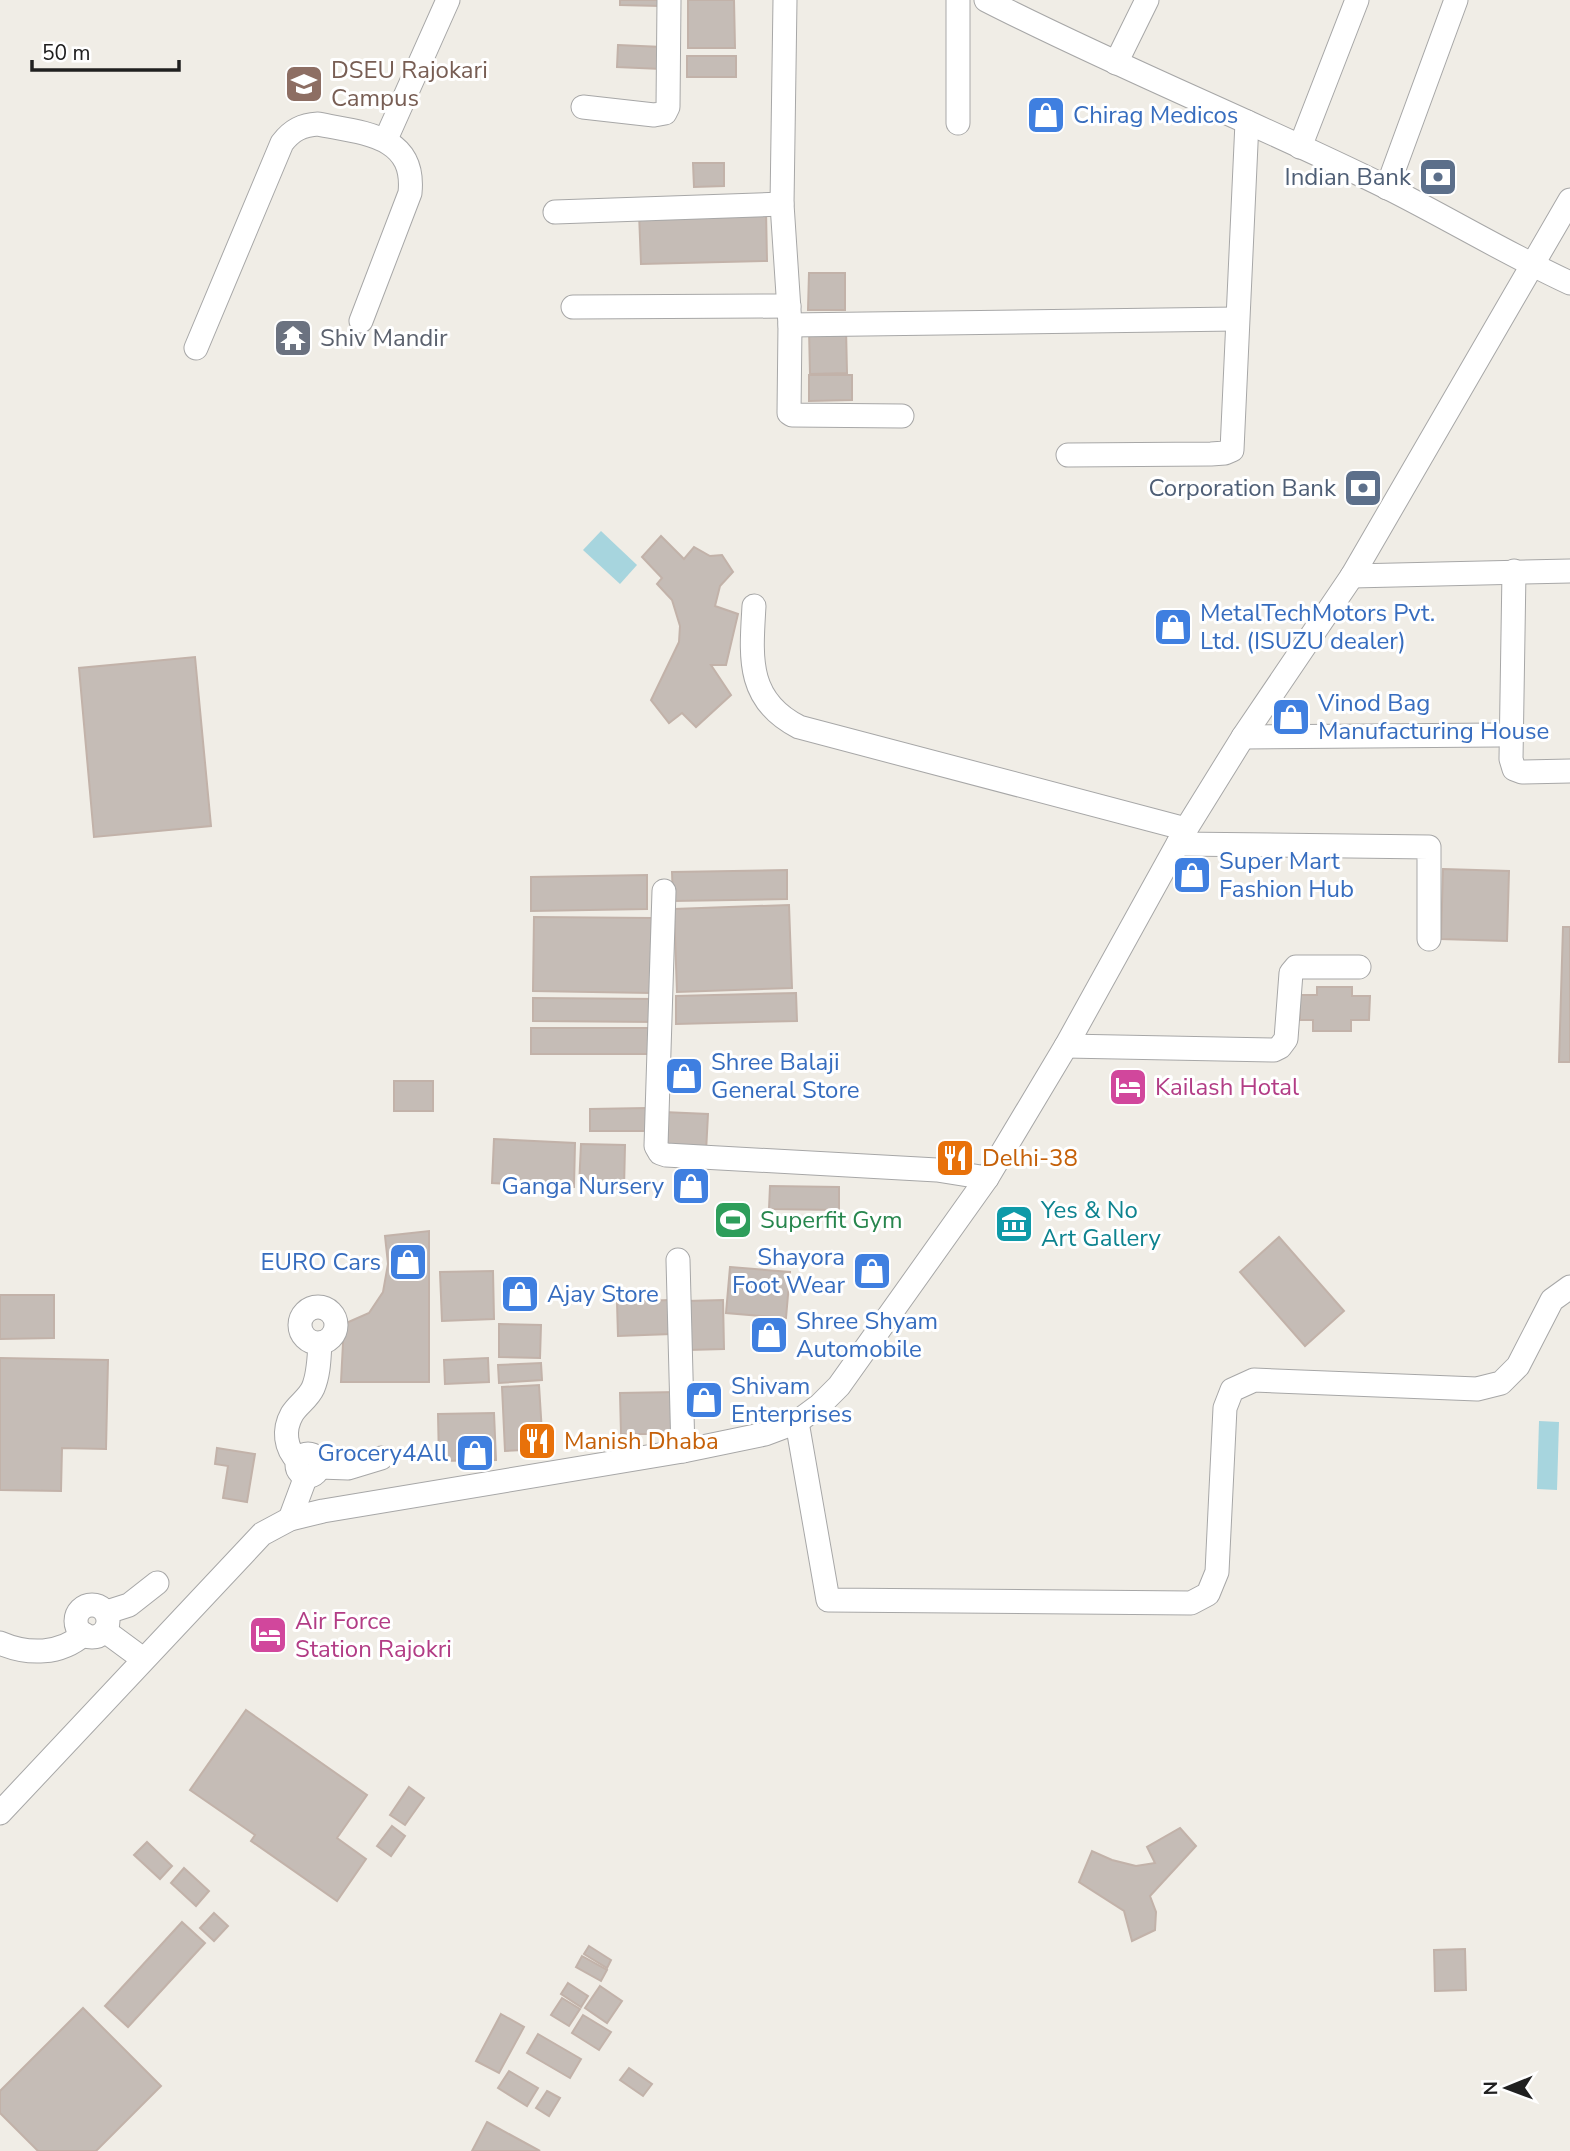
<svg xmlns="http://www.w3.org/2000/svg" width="1570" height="2151" font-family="'Nunito Sans',sans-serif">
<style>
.water{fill:#a7d5de}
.building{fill:#c5bcb6;stroke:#c2b2a9;stroke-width:2}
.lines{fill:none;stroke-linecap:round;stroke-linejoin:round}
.minor-casing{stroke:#a7a7a7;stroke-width:25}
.minor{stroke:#fff;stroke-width:23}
.labels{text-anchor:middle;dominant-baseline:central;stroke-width:6;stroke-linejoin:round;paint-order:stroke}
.education-label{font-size:24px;fill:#785e54;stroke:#fff;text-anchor:start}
.shop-label{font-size:24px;fill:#366cbe;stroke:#fff;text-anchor:start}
.service-label{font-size:24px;fill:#4e5e75;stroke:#fff;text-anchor:end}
.worship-label{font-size:24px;fill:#5b616d;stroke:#fff;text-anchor:start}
.hotel-label{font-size:24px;fill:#b23c85;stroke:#fff;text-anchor:start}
.food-label{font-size:24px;fill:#c56008;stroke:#fff;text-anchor:start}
.culture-label{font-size:24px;fill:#0d838f;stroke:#fff;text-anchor:start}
.leisure-label{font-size:24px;fill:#27864d;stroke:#fff;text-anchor:start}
</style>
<rect width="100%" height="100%" fill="#f0ede6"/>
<g class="water">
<polygon points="601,531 637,565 620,584 583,550"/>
<polygon points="1539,1421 1559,1422 1557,1490 1537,1489"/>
</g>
<g class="building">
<polygon points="620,0 659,0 659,6 620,5"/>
<polygon points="688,0 734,0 735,48 688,48"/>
<polygon points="618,45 662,47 661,69 617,67"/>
<rect x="687" y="56" width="49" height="21"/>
<polygon points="693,163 724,163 724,186 694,187"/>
<polygon points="766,210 767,261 641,264 639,213"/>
<polygon points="809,273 845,273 845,310 808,310"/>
<polygon points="846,328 847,373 810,374 809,329"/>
<polygon points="809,375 852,375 852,400 809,401"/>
<polygon points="661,536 684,559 694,547 710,556 722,555 733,572 720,586 715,606 738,614 726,665 711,665 731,695 696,727 682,713 669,723 651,700 679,642 680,626 672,600 657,584 662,578 642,557"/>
<polygon points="195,657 211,826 94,837 79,668"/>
<polygon points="1443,869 1509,871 1507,941 1441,939"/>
<polygon points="787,870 787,899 673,901 672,872"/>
<polygon points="647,875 647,909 531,911 531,877"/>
<polygon points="789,905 792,988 677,992 674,909"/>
<polygon points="534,917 652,918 651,993 533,991"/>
<polygon points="1563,927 1570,927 1570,1062 1559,1062"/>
<polygon points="1317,987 1352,987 1352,996 1370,996 1369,1020 1351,1020 1351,1031 1313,1031 1313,1020 1300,1020 1300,995 1317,995"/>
<polygon points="796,993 797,1021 676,1024 676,996"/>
<polygon points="533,998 657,999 657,1022 533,1021"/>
<rect x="531" y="1028" width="126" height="26"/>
<rect x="394" y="1081" width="39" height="30"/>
<polygon points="647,1108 648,1131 590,1131 590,1109"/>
<polygon points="663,1112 708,1114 706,1152 661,1150"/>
<polygon points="494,1139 575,1143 574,1187 492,1183"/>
<polygon points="581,1144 625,1145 624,1189 579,1187"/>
<polygon points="770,1186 839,1187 839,1210 769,1209"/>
<polygon points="429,1231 429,1382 341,1382 344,1324 369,1313 383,1292 388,1264 385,1236"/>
<polygon points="1279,1237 1344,1311 1305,1346 1240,1272"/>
<polygon points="730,1267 790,1272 786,1318 726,1313"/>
<polygon points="493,1271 494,1319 442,1321 440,1272"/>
<polygon points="0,1295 54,1295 54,1338 0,1339"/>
<polygon points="669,1300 671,1334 618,1336 617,1302"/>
<polygon points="723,1300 724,1349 688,1350 687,1301"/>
<polygon points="499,1324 541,1325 540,1358 499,1357"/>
<polygon points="0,1358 108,1360 106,1449 62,1448 61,1491 0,1490"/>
<polygon points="488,1358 489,1382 445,1384 444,1360"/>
<polygon points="541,1363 542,1380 499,1383 498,1365"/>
<polygon points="539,1385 543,1449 505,1451 502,1387"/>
<polygon points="677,1392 677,1434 621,1434 620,1393"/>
<polygon points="494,1413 496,1460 439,1461 438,1414"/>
<polygon points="217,1448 255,1454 247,1502 223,1498 228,1466 215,1464"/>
<polygon points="246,1710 367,1795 337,1838 366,1859 337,1901 251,1841 255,1835 190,1790"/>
<polygon points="409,1787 424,1798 405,1825 390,1815"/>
<polygon points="392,1826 405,1836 391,1856 377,1846"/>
<polygon points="1180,1828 1196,1846 1150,1896 1156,1912 1155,1930 1132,1941 1124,1911 1079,1882 1092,1851 1112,1860 1136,1866 1155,1863 1147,1847"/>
<polygon points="147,1842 172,1866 160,1879 134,1855"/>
<polygon points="184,1868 209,1891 196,1906 171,1883"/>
<polygon points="214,1913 228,1926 214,1941 200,1928"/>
<polygon points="182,1922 205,1943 128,2027 105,2006"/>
<polygon points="589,1946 611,1960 607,1968 584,1954"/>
<polygon points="1465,1949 1466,1990 1435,1991 1434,1950"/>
<polygon points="582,1956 607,1970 601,1981 576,1967"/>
<polygon points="568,1983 588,1996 581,2007 561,1994"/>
<polygon points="600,1986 622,2001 607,2023 585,2008"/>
<polygon points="562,1998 580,2009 569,2026 551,2015"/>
<polygon points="83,2008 161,2086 96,2151 38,2151 0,2113 0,2091"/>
<polygon points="501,2014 524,2027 499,2073 476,2061"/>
<polygon points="583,2015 611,2032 599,2050 572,2033"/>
<polygon points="538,2034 581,2059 570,2078 527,2053"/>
<polygon points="629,2068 652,2084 643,2096 620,2080"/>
<polygon points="509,2071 538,2088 527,2106 498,2088"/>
<polygon points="547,2091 560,2098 549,2116 536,2108"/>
<polygon points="487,2122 540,2151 472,2151"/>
</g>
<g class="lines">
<defs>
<g id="minor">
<polyline points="785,0 782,204 790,325 789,413 792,415 902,416"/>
<path d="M986 0C1117 67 1254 122 1386 187 1448 218 1507 254 1570 283"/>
<polyline points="1116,63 1147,0"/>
<polyline points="583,107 654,115 665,113 668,107 669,0"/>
<polyline points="958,123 958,0"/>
<polyline points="386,139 448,0"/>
<polyline points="1300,147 1357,0"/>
<polyline points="1387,188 1456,0"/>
<polyline points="555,212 782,204"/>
<polyline points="573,307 789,306"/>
<polyline points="790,325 1236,319"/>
<path d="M196 348 282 143C292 130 302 125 318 124 361 133 416 134 410 193L361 321"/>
<polyline points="1068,455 1211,454 1225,453 1232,450 1247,122"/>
<polyline points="1514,571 1511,759 1514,769 1522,772 1570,771"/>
<polyline points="1352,576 1570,571"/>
<path d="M754 606C751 657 746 700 799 727L1186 829"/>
<polyline points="1243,737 1498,735"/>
<polyline points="1178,844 1429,847 1429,939"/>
<polyline points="664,891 656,1146 660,1153 666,1155 937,1170 987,1178"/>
<polyline points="1066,1046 1274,1050 1280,1047 1286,1039 1291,973 1296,967 1359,967"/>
<polyline points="678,1260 683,1451"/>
<circle cx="318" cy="1325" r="18"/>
<polyline points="797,1422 828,1600 1191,1603 1208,1594 1217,1572 1225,1408 1232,1390 1254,1380 1477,1389 1501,1383 1518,1366 1552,1300 1570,1287"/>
<circle cx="308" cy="1465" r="11"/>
<path d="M298 1461C285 1448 283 1430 292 1414 298 1404 308 1399 313 1388 319 1374 319 1358 320 1343"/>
<polyline points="320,1467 348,1468 381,1458"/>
<polyline points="290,1519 306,1476"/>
<circle cx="92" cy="1621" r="16"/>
<polyline points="107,1612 129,1605 157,1583"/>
<polyline points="105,1631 143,1659"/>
<path d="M0 1643C28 1655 60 1655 84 1634"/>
<polyline points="0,1813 262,1534 290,1519 323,1511 683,1451 765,1434 797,1422 820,1405 839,1386 987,1178 1066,1046 1186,829 1243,737 1352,576 1570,200"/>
</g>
</defs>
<use href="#minor" class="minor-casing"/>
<use href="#minor" class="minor"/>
</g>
<defs>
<symbol id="university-square" viewBox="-11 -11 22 22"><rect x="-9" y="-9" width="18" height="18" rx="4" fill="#8d6e63" stroke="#fff"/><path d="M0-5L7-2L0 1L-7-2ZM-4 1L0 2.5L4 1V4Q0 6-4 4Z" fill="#fff"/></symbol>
<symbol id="shop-square" viewBox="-11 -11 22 22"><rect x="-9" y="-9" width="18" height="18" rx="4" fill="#3f7fe0" stroke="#fff"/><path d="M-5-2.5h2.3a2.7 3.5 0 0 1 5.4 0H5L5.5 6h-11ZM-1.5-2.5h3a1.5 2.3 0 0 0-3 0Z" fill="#fff"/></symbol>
<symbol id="bank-square" viewBox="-11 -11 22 22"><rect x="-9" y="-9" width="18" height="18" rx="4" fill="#5c6f8a" stroke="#fff"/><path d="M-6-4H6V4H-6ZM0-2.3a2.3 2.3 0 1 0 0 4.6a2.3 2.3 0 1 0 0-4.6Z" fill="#fff"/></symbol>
<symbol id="temple-square" viewBox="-11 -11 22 22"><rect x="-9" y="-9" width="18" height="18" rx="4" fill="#6b7280" stroke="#fff"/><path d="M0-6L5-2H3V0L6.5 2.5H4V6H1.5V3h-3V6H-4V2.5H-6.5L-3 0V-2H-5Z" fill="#fff"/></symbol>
<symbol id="hotel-square" viewBox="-11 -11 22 22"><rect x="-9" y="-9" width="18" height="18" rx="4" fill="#d1479c" stroke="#fff"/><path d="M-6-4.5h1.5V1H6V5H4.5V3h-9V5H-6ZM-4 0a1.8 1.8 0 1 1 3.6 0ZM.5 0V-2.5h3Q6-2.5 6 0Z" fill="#fff"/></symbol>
<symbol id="restaurant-square" viewBox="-11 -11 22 22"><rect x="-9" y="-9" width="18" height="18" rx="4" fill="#e8710a" stroke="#fff"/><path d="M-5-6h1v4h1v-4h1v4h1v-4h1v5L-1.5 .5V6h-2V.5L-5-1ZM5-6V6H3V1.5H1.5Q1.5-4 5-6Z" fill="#fff"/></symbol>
<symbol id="stadium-square" viewBox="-11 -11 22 22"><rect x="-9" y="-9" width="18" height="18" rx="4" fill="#2e9e5b" stroke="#fff"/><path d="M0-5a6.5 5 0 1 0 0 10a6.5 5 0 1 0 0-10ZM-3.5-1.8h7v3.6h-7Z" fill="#fff"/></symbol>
<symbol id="museum-square" viewBox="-11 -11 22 22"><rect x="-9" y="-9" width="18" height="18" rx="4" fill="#0f9aa8" stroke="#fff"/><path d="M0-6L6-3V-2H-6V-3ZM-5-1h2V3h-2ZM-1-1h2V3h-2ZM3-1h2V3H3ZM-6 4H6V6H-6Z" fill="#fff"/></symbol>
</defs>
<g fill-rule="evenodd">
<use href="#university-square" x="282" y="62" width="44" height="44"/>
<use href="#shop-square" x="1024" y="93" width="44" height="44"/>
<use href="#bank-square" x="1416" y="155" width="44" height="44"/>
<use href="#temple-square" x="271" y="316" width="44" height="44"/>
<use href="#bank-square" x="1341" y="466" width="44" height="44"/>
<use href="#shop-square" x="1151" y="605" width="44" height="44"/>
<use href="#shop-square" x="1269" y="695" width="44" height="44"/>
<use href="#shop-square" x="1170" y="853" width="44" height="44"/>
<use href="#shop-square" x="662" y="1054" width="44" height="44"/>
<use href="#hotel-square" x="1106" y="1065" width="44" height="44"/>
<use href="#restaurant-square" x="933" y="1136" width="44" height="44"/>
<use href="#shop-square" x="669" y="1164" width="44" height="44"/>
<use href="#stadium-square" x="711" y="1198" width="44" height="44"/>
<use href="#museum-square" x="992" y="1202" width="44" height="44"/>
<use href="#shop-square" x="386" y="1240" width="44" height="44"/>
<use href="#shop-square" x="850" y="1249" width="44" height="44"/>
<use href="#shop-square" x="498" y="1272" width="44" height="44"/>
<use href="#shop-square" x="747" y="1313" width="44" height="44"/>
<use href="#shop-square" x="682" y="1378" width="44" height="44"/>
<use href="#restaurant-square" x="515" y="1419" width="44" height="44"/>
<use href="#shop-square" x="453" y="1431" width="44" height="44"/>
<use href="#hotel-square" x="246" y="1613" width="44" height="44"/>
</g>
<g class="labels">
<g class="education-label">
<text x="331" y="70">DSEU Rajokari<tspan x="331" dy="28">Campus</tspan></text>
</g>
<g class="shop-label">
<text x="1073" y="115">Chirag Medicos</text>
<text x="1200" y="613">MetalTechMotors Pvt.<tspan x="1200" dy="28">Ltd. (ISUZU dealer)</tspan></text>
<text x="1318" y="703">Vinod Bag<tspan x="1318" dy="28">Manufacturing House</tspan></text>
<text x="1219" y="861">Super Mart<tspan x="1219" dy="28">Fashion Hub</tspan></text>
<text x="711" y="1062">Shree Balaji<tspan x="711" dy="28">General Store</tspan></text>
<text x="664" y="1186" text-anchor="end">Ganga Nursery</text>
<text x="845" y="1257" text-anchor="end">Shayora<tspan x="845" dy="28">Foot Wear</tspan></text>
<text x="381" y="1262" text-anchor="end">EURO Cars</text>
<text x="547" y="1294">Ajay Store</text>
<text x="796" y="1321">Shree Shyam<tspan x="796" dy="28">Automobile</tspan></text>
<text x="731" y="1386">Shivam<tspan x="731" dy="28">Enterprises</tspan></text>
<text x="448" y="1453" text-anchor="end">Grocery4All</text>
</g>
<g class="service-label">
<text x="1411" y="177">Indian Bank</text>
<text x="1336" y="488">Corporation Bank</text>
</g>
<g class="worship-label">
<text x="320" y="338">Shiv Mandir</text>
</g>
<g class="hotel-label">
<text x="1155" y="1087">Kailash Hotal</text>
<text x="295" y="1621">Air Force<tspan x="295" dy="28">Station Rajokri</tspan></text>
</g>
<g class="food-label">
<text x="982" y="1158">Delhi-38</text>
<text x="564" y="1441">Manish Dhaba</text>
</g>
<g class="culture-label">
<text x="1041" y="1210">Yes &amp; No<tspan x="1041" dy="28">Art Gallery</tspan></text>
</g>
<g class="leisure-label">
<text x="760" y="1220">Superfit Gym</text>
</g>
</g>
<g transform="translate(1507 2088) rotate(269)" stroke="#ffffff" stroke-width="5" paint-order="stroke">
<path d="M0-5L12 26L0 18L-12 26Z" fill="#202020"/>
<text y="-10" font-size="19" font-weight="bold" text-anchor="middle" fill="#202020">N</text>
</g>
<path d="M32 60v10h147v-10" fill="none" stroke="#202020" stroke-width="3.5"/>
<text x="42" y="60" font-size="21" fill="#202020" stroke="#ffffff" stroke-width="5" paint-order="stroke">50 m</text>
</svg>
